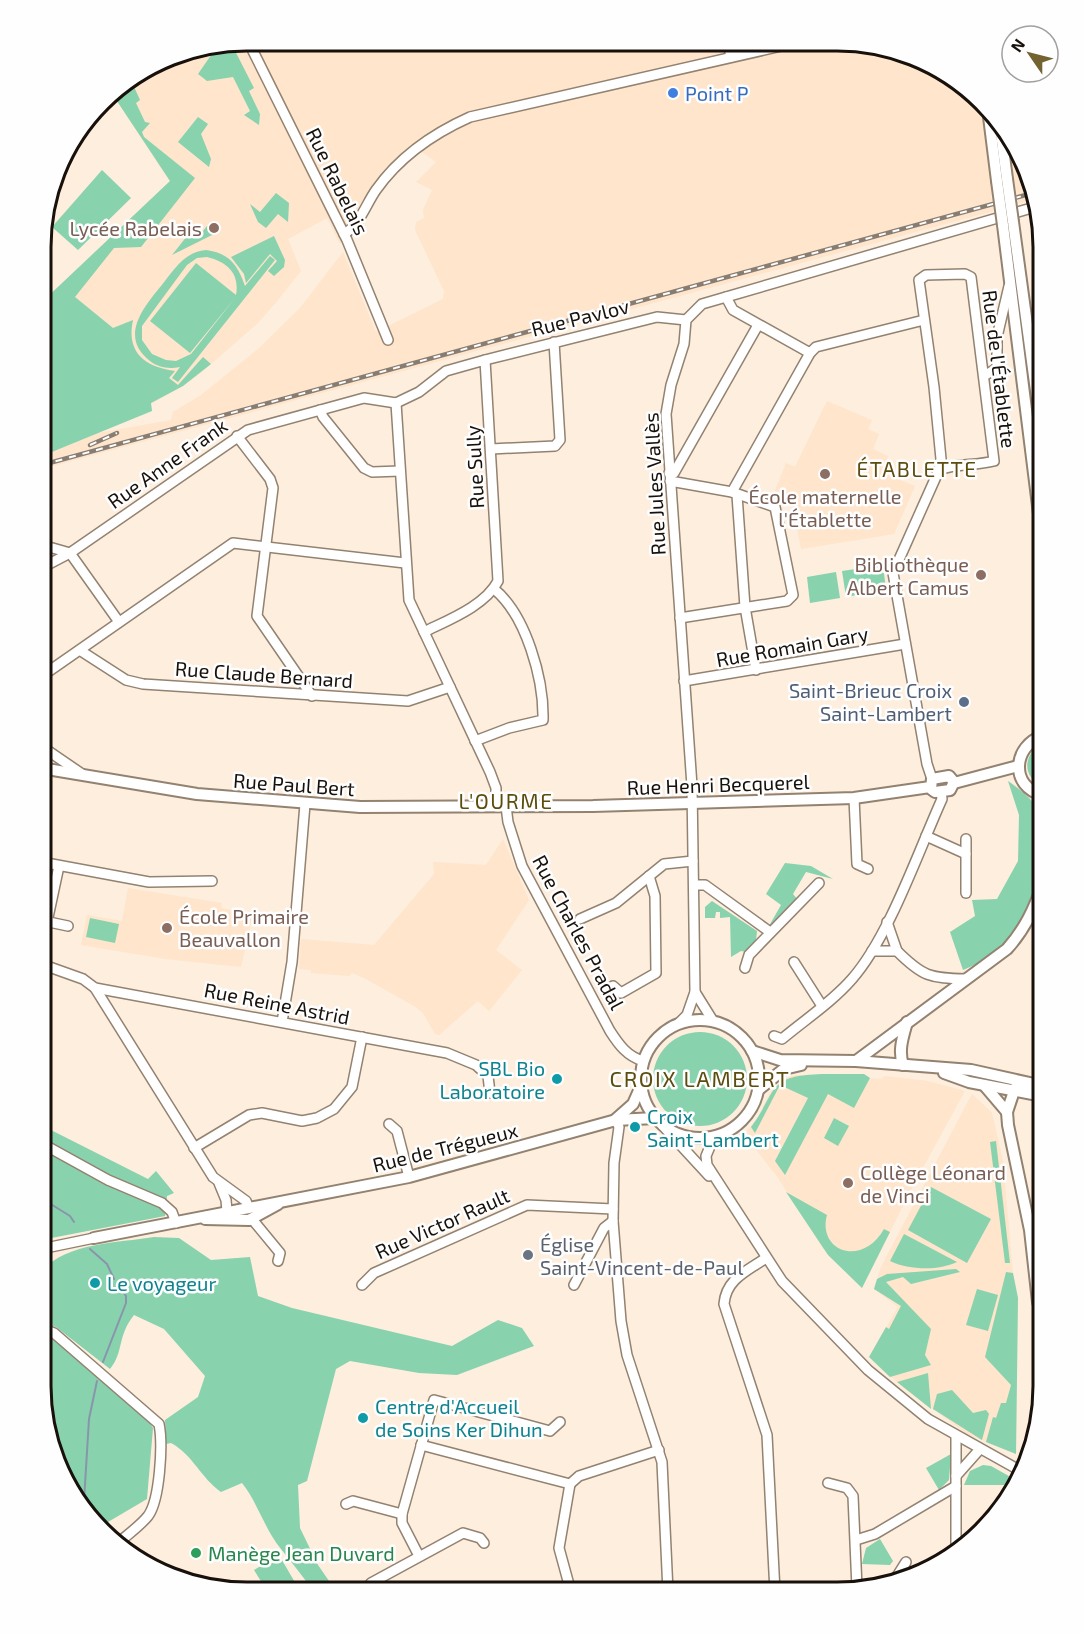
<svg xmlns="http://www.w3.org/2000/svg" width="1084" height="1633" font-family="'Exo 2',sans-serif">
<style>
.built{fill:#fee5cb}
.green{fill:#88d2ae;fill-rule:evenodd}
.lines{fill:none;stroke-linecap:round;stroke-linejoin:round}
.stream{stroke:#8995ab;stroke-width:2}
.minor-casing{stroke:#938270;stroke-width:12}
.major-casing{stroke:#938270;stroke-width:14}
.minor{stroke:#fff;stroke-width:9}
.major{stroke:#fff;stroke-width:10}
.rail-casing{stroke:#887d72;stroke-width:4.5}
.rail{stroke:#fefefe;stroke-width:2;stroke-dasharray:7;stroke-linecap:butt}
.major-bridge-casing{stroke:#938270;stroke-width:14;stroke-linecap:butt}
.major-bridge{stroke:#fff;stroke-width:10}
.shop-dot{fill:#3f7fe0;stroke:#fefefe;stroke-width:2}
.education-dot{fill:#8d6e63;stroke:#fefefe;stroke-width:2}
.service-dot{fill:#5c6f8a;stroke:#fefefe;stroke-width:2}
.culture-dot{fill:#0f9aa8;stroke:#fefefe;stroke-width:2}
.worship-dot{fill:#6b7280;stroke:#fefefe;stroke-width:2}
.leisure-dot{fill:#2e9e5b;stroke:#fefefe;stroke-width:2}
.labels{text-anchor:middle;dominant-baseline:central;stroke-width:5;stroke-linejoin:round;paint-order:stroke}
.shop-label{font-size:20px;fill:#366cbe;stroke:#fefefe;text-anchor:start}
.street-label{font-size:20px;fill:#18110b;stroke:#fefefe}
.education-label{font-size:20px;fill:#785e54;stroke:#fefefe;text-anchor:end}
.service-label{font-size:20px;fill:#4e5e75;stroke:#fefefe;text-anchor:end}
.culture-label{font-size:20px;fill:#0d838f;stroke:#fefefe;text-anchor:start}
.worship-label{font-size:20px;fill:#5b616d;stroke:#fefefe;text-anchor:start}
.leisure-label{font-size:20px;fill:#27864d;stroke:#fefefe;text-anchor:start}
.neighbourhood-label{font-size:21px;letter-spacing:1.5px;fill:#5c4c0d;stroke:#fefefe}
.quarter-label{font-size:22px;letter-spacing:1.5px;fill:#5c4c0d;stroke:#fefefe}
.rim{fill:none;stroke:#18110b;stroke-width:3}
</style>
<rect width="100%" height="100%" fill="#fdeede"/>
<g class="built">
<polygon points="247,41 864,42 962,83 1028,168 1034,200 1018,203 1015,185 991,192 993,211 42,469 42,456 92,434 171,420 173,412 201,395 258,349 300,308 343,252 376,332 443,299 444,291 415,230 416,222 424,218 423,210 432,190 416,182 436,162 411,144 377,179 340,244 327,218 288,239 301,271 278,300 259,322 203,371 183,386 151,404 48,297 170,182 111,92 181,52"/>
<polygon points="827,401 872,420 868,429 879,434 873,449 888,456 887,460 893,463 888,475 915,486 894,534 801,549 793,507 772,498 786,463 795,467"/>
<polygon points="503,839 529,900 496,950 522,970 489,1011 478,1001 439,1035 435,1034 423,1013 414,1006 364,978 352,973 349,976 311,973 311,970 299,969 301,939 374,945 434,874 433,862 486,865"/>
<polygon points="128,888 222,903 221,908 253,914 241,967 166,959 81,945 87,915 122,921"/>
<polygon points="864,1074 868,1078 881,1079 885,1076 928,1081 965,1091 913,1186 862,1288 822,1247 778,1178 744,1134 757,1119 770,1092 786,1078 796,1075"/>
<polygon points="972,1094 992,1113 1003,1161 1013,1273 1018,1298 1016,1454 967,1434 904,1388 869,1357 898,1307 874,1289 881,1267"/>
</g>
<g class="green">
<polygon points="231,43 254,88 249,91 260,114 259,125 244,115 250,111 233,77 207,81 198,74 218,45"/>
<path d="M131 80 140 100 136 103 145 122 150 123 142 132 144 137 195 178 141 247 114 248 75 297 113 328 133 320C126 352 144 367 175 371L169 378 178 385 203 357 211 364 183 386 151 403 152 411 42 456 44 397 42 394V302L170 181 111 92Z"/>
<polygon points="198,117 208,124 201,134 211,159 209,167 178,142"/>
<polygon points="102,170 131,198 78,250 52,227"/>
<polygon points="276,193 289,203 288,222 278,214 266,228 258,222 250,204 260,212"/>
<polygon points="195,226 203,231 207,226 216,233 172,255"/>
<polygon points="274,236 285,260 284,267 274,276 268,271 277,261 270,254 246,283 244,274 231,257"/>
<path d="M206 250C230 253 238 266 245 286L270 256 275 260 178 382 172 378 180 367C169 369 159 368 150 361 119 337 143 308 161 286 174 270 184 252 206 250ZM207 257C227 262 240 273 236 295L196 263 150 321 190 353 235 298 191 354 176 361 166 360 152 354 142 340V326L187 265 197 258Z"/>
<polygon points="883,565 886,590 846,597 842,571"/>
<polygon points="836,572 840,598 810,603 807,577"/>
<path d="M1043 744V786C1022 778 1022 753 1043 744Z"/>
<path d="M1008 781C1017 787 1034 800 1038 810 1050 840 1035 913 1014 938 1001 952 980 963 963 970L950 932 975 916 972 900 997 899 1018 861 1019 815Z"/>
<polygon points="785,863 811,866 833,879 806,872 793,894 797,899 769,926 781,905 766,894"/>
<polygon points="712,901 757,931 756,941 746,952 741,951 731,957 730,917 720,918 720,912 716,912 715,918 705,918 705,907"/>
<polygon points="90,918 119,924 115,943 86,937"/>
<circle cx="700" cy="1079" r="47"/>
<path d="M822 1074H864L870 1078 854 1108 828 1094 785 1175 775 1161 808 1098 780 1085 755 1133 751 1127C779 1089 766 1076 822 1074Z"/>
<polygon points="834,1118 849,1126 838,1146 824,1138"/>
<path d="M41 1125 148 1179 156 1171 174 1193 167 1196 165 1216 41 1240C42 1232 53 1227 45 1215L41 1216Z"/>
<polygon points="996,1141 1010,1263 1005,1263 990,1142"/>
<polygon points="931,1187 991,1219 967,1263 908,1230"/>
<path d="M786 1192 827 1215C817 1251 862 1268 884 1229L890 1232 862 1288 828 1255Z"/>
<path d="M904 1234 957 1262C938 1271 909 1270 890 1261Z"/>
<path d="M154 1237 179 1238 211 1260 250 1257 258 1296 292 1308 452 1346 498 1320 522 1328 534 1346 457 1375 419 1373 350 1361 336 1369 307 1481 298 1485 300 1528 318 1565 336 1591H313C302 1575 293 1564 281 1549 265 1530 258 1503 242 1483L221 1492C201 1478 193 1455 171 1443L166 1444 165 1420 198 1397 205 1376 164 1329 134 1315C117 1336 124 1352 110 1369L56 1327 41 1323V1271C69 1242 117 1243 154 1237Z"/>
<polygon points="956,1269 960,1272 911,1284 903,1277 886,1282 931,1329 925,1355 931,1365 890,1377 869,1357 886,1327 889,1329 901,1306 874,1289 877,1279 887,1274"/>
<polygon points="1006,1272 1013,1273 1018,1298 1016,1454 986,1442 993,1417 996,1418 1001,1403 1006,1403 1011,1385 985,1357"/>
<polygon points="977,1289 998,1295 988,1331 966,1325"/>
<polygon points="41,1333 58,1341 148,1420 153,1428 147,1499 108,1522 101,1524 56,1465 46,1413 49,1395 41,1370"/>
<polygon points="928,1373 931,1409 897,1382"/>
<polygon points="952,1390 973,1413 986,1410 989,1414 982,1440 933,1409 937,1394"/>
<polygon points="951,1454 949,1480 939,1490 926,1468"/>
<polygon points="983,1465 991,1466 1016,1480 1014,1485 964,1485 970,1471"/>
<polygon points="880,1539 893,1561 890,1565 862,1564 866,1548"/>
<polygon points="279,1555 300,1591 267,1591 254,1570"/>
</g>
<g class="lines">
<g class="stream">
<polyline points="41,1198 70,1216 74,1222"/>
<polyline points="90,1249 107,1264 114,1279"/>
<polyline points="103,1362 126,1303 126,1296 117,1283"/>
<polyline points="84,1501 89,1419 97,1381"/>
</g>
<defs>
<g id="minor">
<polyline points="248,41 347,240 388,340"/>
<polyline points="728,42 731,57"/>
<path d="M344 234C360 225 366 204 376 190 400 156 432 134 470 117L799 42"/>
<polyline points="726,297 733,310 810,353"/>
<polyline points="485,360 657,317 686,320"/>
<polyline points="984,376 997,368 997,337 1009,286"/>
<polyline points="396,403 409,600 490,772 496,788 496,806"/>
<polyline points="320,410 323,417 364,468 372,472 400,471"/>
<polyline points="237,436 270,479 273,488 257,616 312,696"/>
<polyline points="491,449 555,446 560,440 554,342"/>
<polyline points="669,473 674,473 758,325"/>
<polyline points="670,481 732,492 810,353 816,347 924,320"/>
<polyline points="737,495 745,607 756,670"/>
<polyline points="42,545 70,553"/>
<polyline points="70,553 119,622"/>
<path d="M42 564H49L70 553 248 430 364 398 396 403 419 392 446 371 485 360 498 581C485 606 448 620 424 632"/>
<polyline points="680,618 787,601 793,595 775,507 732,492"/>
<polyline points="81,651 126,680 143,684 408,701 450,687"/>
<polyline points="42,676 233,543 405,563"/>
<polyline points="684,681 905,644"/>
<path d="M475 741 509 728 543 720C544 679 526 615 494 589"/>
<polyline points="41,746 82,774"/>
<path d="M932 779 927 764 893 573 939 470 941 459 934 387 919 280 926 275 965 274 971 277 994 461C975 466 956 463 939 470"/>
<polyline points="854,798 857,864 868,869"/>
<path d="M506 806 508 822 522 866 610 1031C619 1045 627 1056 643 1061"/>
<polyline points="926,836 966,854"/>
<polyline points="41,862 149,882 212,881"/>
<polyline points="694,885 705,885 770,932"/>
<polyline points="966,893 966,839"/>
<polyline points="580,919 616,903 664,864 693,861"/>
<polyline points="44,921 68,926"/>
<polyline points="47,922 59,866"/>
<polyline points="887,922 897,951"/>
<path d="M872 951H897C923 977 930 978 966 979"/>
<polyline points="794,962 822,1006"/>
<polyline points="41,964 83,979 95,988 447,1053 476,1065 488,1076 490,1093"/>
<polyline points="745,968 749,955 819,883"/>
<polyline points="613,986 621,993 656,973 655,896 649,876"/>
<polyline points="95,988 213,1177 246,1201 248,1206"/>
<polyline points="695,992 713,1021"/>
<polyline points="282,1022 292,962 305,804"/>
<polyline points="679,1023 687,1015 695,992 692,786 666,414 671,385 684,344 686,320 702,304 1035,207"/>
<path d="M774 1036 782 1039C806 1019 832 1002 852 979 889 937 918 852 942 799L941 792"/>
<polyline points="616,1120 619,1127 614,1163 613,1221 621,1321 627,1355 662,1462 668,1592"/>
<polyline points="389,1124 397,1131 409,1177"/>
<polyline points="662,1125 709,1176"/>
<polyline points="714,1137 706,1156 707,1165 782,1281 868,1370 928,1419 1019,1470"/>
<polyline points="41,1143 108,1180 162,1203 172,1212 176,1223"/>
<polyline points="194,1148 249,1115 262,1113 302,1121 317,1118 334,1109 352,1087 362,1037"/>
<polyline points="219,1183 226,1200 227,1211"/>
<polyline points="252,1219 280,1253 278,1261"/>
<polyline points="41,1249 94,1238"/>
<path d="M766 1258C747 1271 726 1279 724 1304L767 1435 775 1592"/>
<polyline points="362,1285 374,1273 527,1205 613,1209"/>
<polyline points="574,1285 604,1228 613,1221"/>
<path d="M41 1328 54 1333 159 1424C163 1444 160 1500 148 1516 140 1526 127 1535 117 1544"/>
<polyline points="42,1392 43,1400"/>
<polyline points="421,1445 570,1484"/>
<polyline points="956,1476 980,1449"/>
<polyline points="828,1483 847,1488 853,1496 857,1588"/>
<polyline points="570,1484 559,1548 571,1592"/>
<polyline points="570,1484 579,1476 659,1450"/>
<polyline points="346,1504 353,1501 402,1514"/>
<polyline points="856,1540 875,1534 956,1486"/>
<polyline points="956,1552 956,1436"/>
<polyline points="419,1556 402,1523 402,1514 434,1400 550,1431 560,1422"/>
<polyline points="894,1581 906,1562"/>
<polyline points="366,1591 371,1583 463,1533 480,1538 484,1543"/>
</g>
<g id="major">
<polyline points="989,117 997,181"/>
<polyline points="1001,133 1007,179"/>
<polyline points="1013,222 1043,442"/>
<polyline points="1003,225 1043,546"/>
<polyline points="1042,389 1043,274"/>
<polyline points="41,768 197,794 360,807 593,806 854,798 930,787"/>
<polygon points="949,776 954,782 950,790 935,792 931,789 932,779"/>
<polyline points="954,783 1018,766"/>
<path d="M1043 795C1009 787 1013 745 1043 736"/>
<circle cx="700" cy="1079" r="59"/>
<polyline points="752,1051 780,1060 856,1061 971,1070 1043,1086"/>
<path d="M856 1061 1007 949C1025 929 1034 909 1043 884"/>
<path d="M903 1065C898 1050 903 1037 907 1022"/>
<polyline points="944,1073 969,1082 1043,1096"/>
<polyline points="1030,1084 1015,1088 1007,1112 1008,1125 1030,1230 1038,1302 1042,1313"/>
<polyline points="984,1085 1007,1112"/>
<polyline points="758,1090 784,1069 801,1065"/>
<polyline points="616,1119 633,1104 641,1086"/>
<polyline points="205,1219 249,1220 278,1204"/>
<polyline points="94,1238 409,1177 616,1120 655,1118"/>
<polyline points="1043,1395 1043,1278"/>
</g>
</defs>
<use href="#minor" class="minor-casing"/>
<use href="#major" class="major-casing"/>
<use href="#minor" class="minor"/>
<use href="#major" class="major"/>
<defs>
<g id="rail">
<polyline points="90,445 117,433"/>
<polyline points="42,465 1033,193"/>
</g>
</defs>
<use href="#rail" class="rail-casing"/>
<use href="#rail" class="rail"/>
<defs>
<g id="major-bridge">
<polyline points="1007,179 1013,222"/>
<polyline points="997,181 1003,225"/>
</g>
</defs>
<use href="#major-bridge" class="major-bridge-casing"/>
<use href="#major-bridge" class="major-bridge"/>
</g>
<circle class="shop-dot" cx="673" cy="93" r="6"/>
<g class="education-dot">
<circle cx="214" cy="228" r="6"/>
<circle cx="825" cy="474" r="6"/>
<circle cx="981" cy="575" r="6"/>
<circle cx="167" cy="928" r="6"/>
<circle cx="848" cy="1183" r="6"/>
</g>
<circle class="service-dot" cx="964" cy="702" r="6"/>
<g class="culture-dot">
<circle cx="557" cy="1079" r="6"/>
<circle cx="635" cy="1127" r="6"/>
<circle cx="95" cy="1283" r="6"/>
<circle cx="363" cy="1418" r="6"/>
</g>
<circle class="worship-dot" cx="528" cy="1255" r="6"/>
<circle class="leisure-dot" cx="196" cy="1553" r="6"/>
<g class="labels">
<g class="shop-label">
<text x="685" y="93">Point P</text>
</g>
<g class="street-label">
<text transform="translate(338 181) rotate(64)">Rue Rabelais</text>
<text transform="translate(580 317) rotate(-14)">Rue Pavlov</text>
<text transform="translate(1000 369) rotate(83)">Rue de l'Établette</text>
<text transform="translate(167 463) rotate(-35)">Rue Anne Frank</text>
<text transform="translate(474 467) rotate(-93)">Rue Sully</text>
<text transform="translate(654 484) rotate(-93)">Rue Jules Vallès</text>
<text transform="translate(792 646) rotate(-10)">Rue Romain Gary</text>
<text transform="translate(264 674) rotate(4)">Rue Claude Bernard</text>
<text transform="translate(294 784) rotate(4)">Rue Paul Bert</text>
<text transform="translate(718 784) rotate(-2)">Rue Henri Becquerel</text>
<text transform="translate(579 932) rotate(62)">Rue Charles Pradal</text>
<text transform="translate(277 1003) rotate(11)">Rue Reine Astrid</text>
<text transform="translate(445 1147) rotate(-14)">Rue de Trégueux</text>
<text transform="translate(442 1223) rotate(-24)">Rue Victor Rault</text>
</g>
<g class="education-label">
<text x="202" y="228">Lycée Rabelais</text>
<text x="825" y="496" text-anchor="middle">École maternelle<tspan x="825" dy="23">l'Établette</tspan></text>
<text x="969" y="564">Bibliothèque<tspan x="969" dy="23">Albert Camus</tspan></text>
<text x="179" y="916" text-anchor="start">École Primaire<tspan x="179" dy="23">Beauvallon</tspan></text>
<text x="860" y="1172" text-anchor="start">Collège Léonard<tspan x="860" dy="23">de Vinci</tspan></text>
</g>
<g class="service-label">
<text x="952" y="690">Saint-Brieuc Croix<tspan x="952" dy="23">Saint-Lambert</tspan></text>
</g>
<g class="culture-label">
<text x="545" y="1068" text-anchor="end">SBL Bio<tspan x="545" dy="23">Laboratoire</tspan></text>
<text x="647" y="1116">Croix<tspan x="647" dy="23">Saint-Lambert</tspan></text>
<text x="107" y="1283">Le voyageur</text>
<text x="375" y="1406">Centre d'Accueil<tspan x="375" dy="23">de Soins Ker Dihun</tspan></text>
</g>
<g class="worship-label">
<text x="540" y="1244">Église<tspan x="540" dy="23">Saint-Vincent-de-Paul</tspan></text>
</g>
<g class="leisure-label">
<text x="208" y="1553">Manège Jean Duvard</text>
</g>
<g class="neighbourhood-label">
<text x="917" y="468">ÉTABLETTE</text>
<text x="506" y="800">L'OURME</text>
</g>
<g class="quarter-label">
<text x="700" y="1078">CROIX LAMBERT</text>
</g>
</g>
<path d="M0 0H1084V1633H0ZM247 51H837A196 196 0 0 1 1033 247V1386A196 196 0 0 1 837 1582H247A196 196 0 0 1 51 1386V247A196 196 0 0 1 247 51Z" fill="#fefefe" fill-rule="evenodd"/>
<path class="rim" d="M247 51H837A196 196 0 0 1 1033 247V1386A196 196 0 0 1 837 1582H247A196 196 0 0 1 51 1386V247A196 196 0 0 1 247 51Z"/>
<g transform="translate(1030 54) rotate(305)"><circle r="28" fill="#fefefe" stroke="#a29f9d" stroke-width="1.5"/>
<path d="M0-4.5L10 22L0 15L-10 22Z" fill="#726330"/>
<text y="-9" font-size="16" font-weight="bold" text-anchor="middle" fill="#18110b">N</text>
</g>
</svg>
